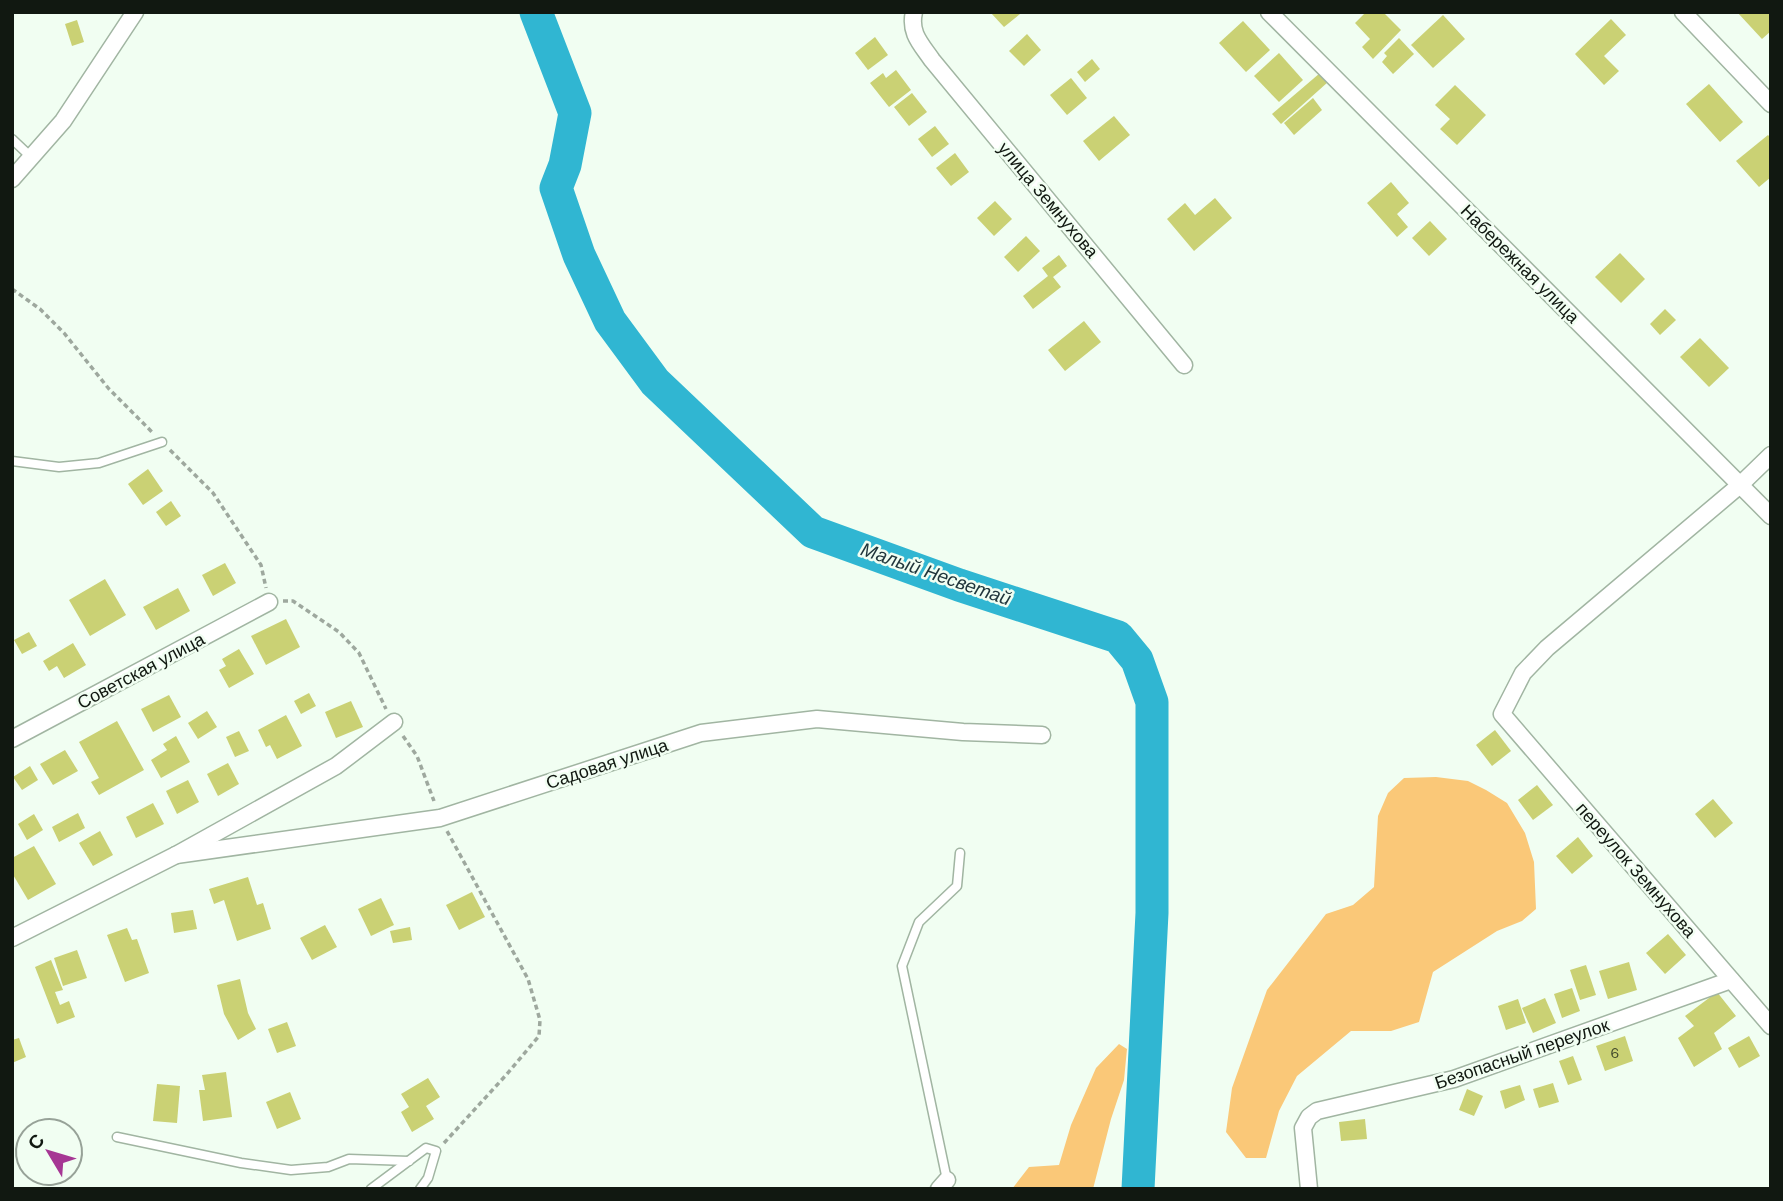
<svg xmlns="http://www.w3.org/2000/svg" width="1783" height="1201" font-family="'DM Sans',sans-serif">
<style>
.green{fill:#fac878}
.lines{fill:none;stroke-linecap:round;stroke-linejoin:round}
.river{stroke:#30b6d2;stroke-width:33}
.building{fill:#cad174}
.service-casing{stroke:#a1b5a2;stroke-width:11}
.minor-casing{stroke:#a1b5a2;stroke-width:19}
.path{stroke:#9ea89e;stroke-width:3.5;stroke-dasharray:5 3.5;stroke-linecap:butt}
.service{stroke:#fff;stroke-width:8}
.minor{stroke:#fff;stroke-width:16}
.labels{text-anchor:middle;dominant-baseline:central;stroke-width:5;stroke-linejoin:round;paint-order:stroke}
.number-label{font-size:14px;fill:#3f462a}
.street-label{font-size:18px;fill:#111811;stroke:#f1fef2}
.water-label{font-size:19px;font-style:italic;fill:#21363c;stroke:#f1fef2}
</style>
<rect width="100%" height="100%" fill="#f1fef2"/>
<g class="green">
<polygon points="1436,777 1468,781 1486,790 1507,803 1525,833 1534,862 1536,909 1522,921 1497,931 1433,972 1419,1022 1391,1031 1351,1031 1297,1076 1279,1111 1266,1158 1246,1158 1226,1132 1232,1088 1267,990 1326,914 1353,905 1374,887 1378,816 1388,793 1404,778"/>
<polygon points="1119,1044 1127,1049 1124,1080 1111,1119 1093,1189 1012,1189 1029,1167 1059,1165 1071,1125 1096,1068"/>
</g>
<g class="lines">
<polyline class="river" points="536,12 575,113 565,165 556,188 579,255 610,321 655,382 813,532 959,585 1118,637 1137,660 1152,702 1152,913 1138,1189"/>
</g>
<g class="building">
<polygon points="990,12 1018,12 1020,14 1004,27"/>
<polygon points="1366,12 1383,12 1401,30 1373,59 1362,47 1370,39 1355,23"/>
<polygon points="1737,12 1771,12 1771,31 1762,39"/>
<polygon points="1443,15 1465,39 1433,68 1411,45"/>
<polygon points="1611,19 1626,35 1604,56 1619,71 1604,85 1575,54"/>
<polygon points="77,20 84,42 72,46 65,24"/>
<polygon points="1243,21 1270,50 1246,72 1219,43"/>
<polygon points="1027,34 1041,50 1024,66 1009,51"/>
<polygon points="875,37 888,55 868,70 855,53"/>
<polygon points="1399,38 1414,54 1393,74 1382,62 1387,56 1384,53"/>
<polygon points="1279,53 1303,80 1279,102 1254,76"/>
<polygon points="1092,59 1100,69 1085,82 1077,72"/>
<polygon points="896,70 911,90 889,107 870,83 883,73 886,78"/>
<polygon points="1320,73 1328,82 1281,124 1272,114"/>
<polygon points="1071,78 1087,98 1067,115 1050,95"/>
<polygon points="1709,84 1743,122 1720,142 1686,104"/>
<polygon points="1455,85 1486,115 1457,145 1440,129 1450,119 1435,105"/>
<polygon points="912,93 927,112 909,126 894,107"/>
<polygon points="1313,98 1322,110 1294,135 1284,123"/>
<polygon points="1114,116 1130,135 1099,161 1083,141"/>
<polygon points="935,126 949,144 932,157 918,139"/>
<polygon points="1768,135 1771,138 1771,177 1759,187 1736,161"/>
<polygon points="955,153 969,172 951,186 936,168"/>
<polygon points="1391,182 1409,203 1397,214 1408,227 1397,237 1367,203"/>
<polygon points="1215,198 1232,218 1194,251 1167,219 1185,203 1195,215"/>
<polygon points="995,201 1012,219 994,236 977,218"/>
<polygon points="1430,221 1447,239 1429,256 1412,238"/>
<polygon points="1026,236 1040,251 1018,272 1004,257"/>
<polygon points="1620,253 1645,279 1621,303 1595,277"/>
<polygon points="1059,255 1067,266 1053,277 1061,287 1033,309 1023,296 1048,276 1042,268"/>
<polygon points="1665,309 1676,320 1660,335 1650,324"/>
<polygon points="1084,321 1101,342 1065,371 1048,350"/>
<polygon points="1700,338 1729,368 1709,387 1680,357"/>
<polygon points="148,469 163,491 143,505 128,484"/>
<polygon points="171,501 181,516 166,526 156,512"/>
<polygon points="225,563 236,583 213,596 202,575"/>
<polygon points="105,579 126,615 90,636 69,600"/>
<polygon points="178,588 190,611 156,630 143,607"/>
<polygon points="286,619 300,647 266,665 251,636"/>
<polygon points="29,632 37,646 22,654 14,640"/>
<polygon points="73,643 86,665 64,678 57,666 49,671 43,661"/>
<polygon points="239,649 254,674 229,688 219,670 226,666 222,659"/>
<polygon points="309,693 316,706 301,714 294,701"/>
<polygon points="169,695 181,717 153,732 141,709"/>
<polygon points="351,701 363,727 336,738 325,712"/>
<polygon points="207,711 217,727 198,739 188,723"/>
<polygon points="286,715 302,746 277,759 270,745 266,747 258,730"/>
<polygon points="117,721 144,770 99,795 91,782 99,778 79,742"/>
<polygon points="1495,730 1511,751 1492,766 1476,745"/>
<polygon points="239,731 249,751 235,757 226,737"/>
<polygon points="176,736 190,762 161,778 151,760 167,750 163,744"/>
<polygon points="65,750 78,771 53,785 40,764"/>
<polygon points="228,763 239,784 218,796 207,774"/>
<polygon points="30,766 38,780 22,790 13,777"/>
<polygon points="188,780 199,802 177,814 166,791"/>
<polygon points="1537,785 1553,805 1533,820 1518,800"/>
<polygon points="1713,799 1733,823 1715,838 1695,814"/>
<polygon points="153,803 164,824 136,838 126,817"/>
<polygon points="78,813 85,828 59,842 52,827"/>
<polygon points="34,814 43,830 27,840 18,824"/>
<polygon points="100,831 113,855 93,866 79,843"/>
<polygon points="1578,837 1593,856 1572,874 1556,856"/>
<polygon points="34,846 56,884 28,900 12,873 12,858"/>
<polygon points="248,877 257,905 263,903 271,929 237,941 224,900 214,904 209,889"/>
<polygon points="472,892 485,917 459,930 446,905"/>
<polygon points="381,898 394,925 371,936 358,909"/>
<polygon points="193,910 197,929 174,933 171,913"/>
<polygon points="325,925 337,947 312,960 300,938"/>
<polygon points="410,927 412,940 393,943 390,931"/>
<polygon points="127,928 132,940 137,939 149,973 125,982 107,935"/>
<polygon points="1668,934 1686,955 1665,974 1646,953"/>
<polygon points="77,950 87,978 63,986 54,958"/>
<polygon points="51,960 63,990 55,992 60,1005 69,1001 75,1017 57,1024 35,967"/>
<polygon points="1629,962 1637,990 1608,999 1599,971"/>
<polygon points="1586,965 1596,995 1580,1000 1570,970"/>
<polygon points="240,979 248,1013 256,1029 238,1040 224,1014 217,985"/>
<polygon points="1572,988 1580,1011 1562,1018 1554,994"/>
<polygon points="1717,992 1736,1016 1714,1033 1722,1049 1694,1067 1678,1038 1694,1026 1685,1016"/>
<polygon points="1545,998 1556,1023 1533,1033 1522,1008"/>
<polygon points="1518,999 1526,1023 1506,1030 1498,1006"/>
<polygon points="287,1022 296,1046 277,1053 268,1029"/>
<polygon points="1625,1036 1633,1061 1605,1071 1596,1046"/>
<polygon points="1749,1036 1760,1056 1739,1068 1728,1048"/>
<polygon points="19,1038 26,1057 12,1063 12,1040"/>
<polygon points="1573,1056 1582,1080 1568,1085 1559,1061"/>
<polygon points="226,1072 232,1117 203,1121 199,1090 205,1090 202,1075"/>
<polygon points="428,1078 440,1097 426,1106 434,1119 412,1132 401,1112 409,1107 401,1094"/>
<polygon points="1553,1083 1559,1102 1539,1108 1533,1089"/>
<polygon points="157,1084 180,1086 177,1123 153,1121"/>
<polygon points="1520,1085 1525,1100 1505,1109 1500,1091"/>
<polygon points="1467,1089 1483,1096 1474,1116 1459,1110"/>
<polygon points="290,1092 301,1119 277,1129 266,1102"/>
<polygon points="1365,1119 1367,1139 1341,1141 1339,1122"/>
</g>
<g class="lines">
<defs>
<g id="service">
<polyline points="12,139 31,157"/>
<polyline points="12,461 59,467 99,463 162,442"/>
<polyline points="117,1137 241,1163 291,1170 328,1167 349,1159 409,1161"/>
<polyline points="947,1180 902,966 919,922 957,886 960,853"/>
<polyline points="371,1189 426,1148 436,1151 428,1178 420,1189"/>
</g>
<g id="minor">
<path d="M914 12C909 33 921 44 932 60L1184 365"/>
<polyline points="1269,12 1771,516"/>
<polyline points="1683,12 1771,104"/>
<polyline points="12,179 63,121 135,12"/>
<polyline points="1771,455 1740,485 1547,648 1523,673 1502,714 1771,1026"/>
<polyline points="12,739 269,602"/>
<polyline points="176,855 440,818 701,733 817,719 963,732 1042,735"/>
<polyline points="12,938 176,855 336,766 394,722"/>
<polyline points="939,1189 947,1180"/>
<polyline points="1309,1189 1303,1128 1309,1117 1317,1111 1454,1079 1731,980"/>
</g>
</defs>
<use href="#service" class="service-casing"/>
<use href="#minor" class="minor-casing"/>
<g class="path">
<polyline points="12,289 40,309 64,333 109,389 152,432"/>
<polyline points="170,450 213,493 261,565 266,588"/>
<polyline points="283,601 293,601 339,632 359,653 386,709"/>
<polyline points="403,736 417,756 434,801"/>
<polyline points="444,1143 507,1074 539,1036 540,1020 528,979 447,831"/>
</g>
<use href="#service" class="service"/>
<use href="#minor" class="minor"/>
</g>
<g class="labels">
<g class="number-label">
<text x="1615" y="1053">6</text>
</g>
<g class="street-label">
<text transform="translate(1048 200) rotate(50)">улица Земнухова</text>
<text transform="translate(1520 264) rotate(45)">Набережная улица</text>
<text transform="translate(141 671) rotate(-28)">Советская улица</text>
<text transform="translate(607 764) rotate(-18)">Садовая улица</text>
<text transform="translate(1636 870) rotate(49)">переулок Земнухова</text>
<text transform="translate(1522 1054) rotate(-19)">Безопасный переулок</text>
</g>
<g class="water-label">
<text transform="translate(936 574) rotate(19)">Малый Несветай</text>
</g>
</g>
<rect width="1783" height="1201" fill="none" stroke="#111811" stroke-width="28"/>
<g transform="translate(49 1152) rotate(308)"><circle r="33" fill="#f1fef2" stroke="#97a298" stroke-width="2"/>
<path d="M0-5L12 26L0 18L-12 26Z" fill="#a63794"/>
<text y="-10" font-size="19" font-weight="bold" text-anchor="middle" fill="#111811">С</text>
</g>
</svg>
